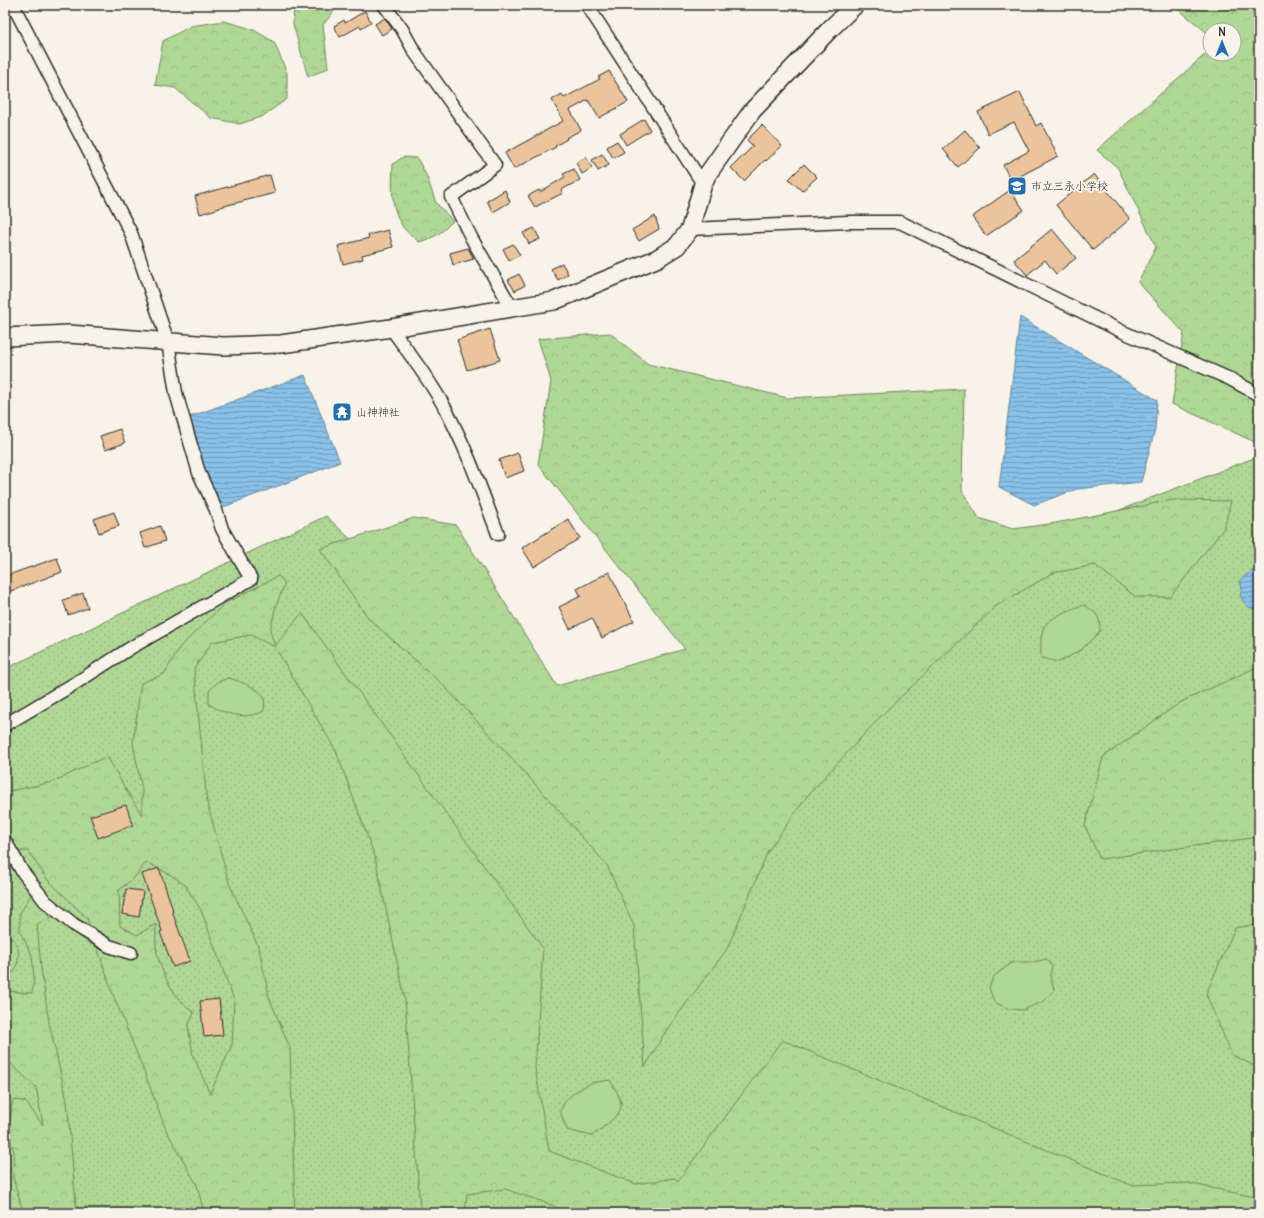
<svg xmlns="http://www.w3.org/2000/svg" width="1264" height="1218" font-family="Delius,'Klee One',sans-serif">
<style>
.grass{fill:url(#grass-dots);stroke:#6e8260}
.forest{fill:url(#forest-crowns);stroke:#6e8260;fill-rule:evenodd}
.garden{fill:#b0d895;stroke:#6e8260}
.water{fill:url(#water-rules);stroke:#63859c}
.building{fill:#ecc49c;stroke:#2b2b2b}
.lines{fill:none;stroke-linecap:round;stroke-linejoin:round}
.street-casing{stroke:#2b2b2b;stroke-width:15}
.secondary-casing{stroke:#2b2b2b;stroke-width:20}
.street{stroke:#f7f3e8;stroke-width:12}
.secondary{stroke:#f7f3e8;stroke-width:17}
.labels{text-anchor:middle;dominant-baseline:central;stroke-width:4;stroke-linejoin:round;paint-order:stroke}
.poi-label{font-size:11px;fill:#2b2b2b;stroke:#f7f3e8;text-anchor:start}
</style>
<defs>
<pattern id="grass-dots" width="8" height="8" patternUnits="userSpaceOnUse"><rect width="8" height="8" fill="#b0d895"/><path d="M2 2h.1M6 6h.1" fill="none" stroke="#98ba81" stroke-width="1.8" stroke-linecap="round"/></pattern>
<pattern id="forest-crowns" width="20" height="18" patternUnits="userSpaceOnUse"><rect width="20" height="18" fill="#b0d895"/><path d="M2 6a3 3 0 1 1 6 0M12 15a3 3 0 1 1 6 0" fill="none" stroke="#98ba81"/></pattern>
<pattern id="water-rules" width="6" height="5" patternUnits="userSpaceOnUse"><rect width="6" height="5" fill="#89c1e8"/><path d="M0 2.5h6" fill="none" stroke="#709dbc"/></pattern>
</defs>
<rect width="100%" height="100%" fill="#f7f3e8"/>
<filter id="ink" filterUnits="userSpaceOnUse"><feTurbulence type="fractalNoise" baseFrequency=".025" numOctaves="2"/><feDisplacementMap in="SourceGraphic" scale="8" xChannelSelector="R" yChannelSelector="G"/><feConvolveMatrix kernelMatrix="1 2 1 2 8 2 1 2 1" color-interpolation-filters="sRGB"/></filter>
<g filter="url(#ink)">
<polygon class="grass" points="1259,456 1259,1213 5,1213 5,669 326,516 684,854 911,591"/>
<g class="forest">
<polygon points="294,5 339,5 323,25 328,68 308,77 293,24"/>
<polygon points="1173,5 1259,5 1259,444 1172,404 1184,333 1138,282 1156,247 1118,168 1097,150 1210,50 1210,54 1234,54 1234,30 1210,30 1210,35"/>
<polygon points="224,21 252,29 274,42 287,73 287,99 263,116 240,124 211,118 175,88 155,85 163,41 191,26"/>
<path d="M403 157 417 158 427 177 436 203 453 221C440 234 436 237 419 242 414 237 406 232 403 227 390 208 392 185 393 164Z"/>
<polygon points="610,333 648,364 788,398 964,389 962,491 979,518 1013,529 1056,523 1172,500 1231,501 1224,528 1170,597 1136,597 1095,565 1053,573 996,606 883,714 808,795 768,851 727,949 667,1029 645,1067 634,926 607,865 510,756 441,683 369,619 320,549 414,518 456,525 557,686 685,649 538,464 551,381 538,339"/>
<path d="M278 576 285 583 276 606 270 631 275 646 302 613 543 948 535 1068 549 1151 636 1184 675 1178 678 1181 782 1040 1131 1185 1188 1183 1259 1198V1213H566L552 1205 505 1189 467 1194 465 1213H419L420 1207 405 999 375 857 336 751 275 647 251 635 212 642 194 669 207 802 229 883 259 948 269 997 290 1048 295 1213H204L197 1185 166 1130 142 1066 114 997 87 918 48 880 28 851 5 852V792L53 782 107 756 126 790 142 815V790L133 743 141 683 164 674 180 647 224 604ZM146 862 171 875 185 885 201 910 234 1000 232 1045 210 1094 193 1055 188 1026 194 1013C174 997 163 978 157 953 155 944 156 933 156 924L137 935 120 926 119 890 136 876Z"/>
<polygon points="1259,666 1259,837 1100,859 1085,826 1103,757 1181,702"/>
<polygon points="31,895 39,902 51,918 37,924 41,968 49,1023 67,1101 76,1205 79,1213 26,1213 23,1211 13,1178 14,1151 8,1131 13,1100 25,1101 43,1125 36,1087 12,1065 5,1053 5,991 32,993 34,978 32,955 20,932 20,913"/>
<polygon points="1259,924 1259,1068 1232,1055 1206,994 1235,928"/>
</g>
<g class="garden">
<path d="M1084 605C1097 613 1100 615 1100 631L1081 650 1059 662 1041 658C1041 649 1040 638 1043 629 1047 618 1073 608 1084 605Z"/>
<path d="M228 678C237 680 260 688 264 698 265 702 264 708 264 711 246 720 225 715 209 704V691L218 682Z"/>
<path d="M5 935C8 937 14 939 15 942 21 951 18 962 15 971L5 977Z"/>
<polygon points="1047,959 1052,966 1050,976 1054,990 1044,1001 1023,1010 1009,1009 994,1002 989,988 994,976 1013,962 1033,962"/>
<path d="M610 1080C614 1087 620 1096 621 1104 622 1116 600 1129 592 1136L567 1130 560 1111 566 1100 575 1092 591 1083Z"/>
</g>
<g class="water">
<polygon points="1020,317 1157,400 1155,430 1141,482 1077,489 1034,505 999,487"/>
<polygon points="305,375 340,462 216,510 184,419"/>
<polygon points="1259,566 1259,611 1247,606 1240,596 1242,589 1240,580"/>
</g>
<g class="building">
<polygon points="365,11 371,22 361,28 360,26 340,37 334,26 344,20 345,23"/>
<polygon points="385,18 392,29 382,35 375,24"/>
<polygon points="609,71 628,102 599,118 588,100 570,110 581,130 566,138 567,139 555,146 556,147 514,169 505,153 563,121 552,100 562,94 564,98 600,79 598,77"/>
<polygon points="1020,92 1036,126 1041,123 1058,156 1011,181 1003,165 1029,151 1014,122 988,134 978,112"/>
<polygon points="644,119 650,130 626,145 620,134"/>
<polygon points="762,125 782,146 766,161 765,160 744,181 731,168 753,146 747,140"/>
<polygon points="965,130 980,148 958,167 943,149"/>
<polygon points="617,141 624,152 613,158 607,147"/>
<polygon points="602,154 609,165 598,171 592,160"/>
<polygon points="586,157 592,168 582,174 576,163"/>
<polygon points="804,164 817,177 802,191 789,179"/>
<polygon points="574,169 580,180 561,190 563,193 535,207 528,196 539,190 540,192 565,177 563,174"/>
<polygon points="1094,174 1130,219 1093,250 1056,205"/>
<polygon points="270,175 275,193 220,207 220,208 200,214 195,196"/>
<polygon points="505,190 510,202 493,212 487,201"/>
<polygon points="1010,190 1024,210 986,236 972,217"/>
<polygon points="655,216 659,229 639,241 632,230"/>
<polygon points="534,228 540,239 529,244 523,233"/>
<polygon points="1052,229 1076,258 1056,274 1045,260 1027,275 1014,260"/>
<polygon points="388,230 393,247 362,255 363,259 343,264 338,246 369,238 368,235"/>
<polygon points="513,244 520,255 509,260 503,249"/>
<polygon points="468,248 474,259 453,265 450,253"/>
<polygon points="562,263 568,274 558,280 551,269"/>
<polygon points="519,274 525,285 515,291 508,280"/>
<polygon points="490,329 500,360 467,370 457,340"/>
<polygon points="120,429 125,443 105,450 100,436"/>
<polygon points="518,453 524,471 505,478 499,460"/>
<polygon points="114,512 119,526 99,533 94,519"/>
<polygon points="568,519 580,538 534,567 522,548"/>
<polygon points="160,526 165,541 145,548 140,533"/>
<polygon points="57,558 62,572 8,592 5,583 5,576"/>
<polygon points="609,572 634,621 602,638 592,618 570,629 559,607 581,596 577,589"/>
<polygon points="83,593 88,608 68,615 63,600"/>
<polygon points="126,805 133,825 98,838 90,816"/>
<polygon points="159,868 173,910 172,911 190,961 173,967 160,932 162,931 142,874"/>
<polygon points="126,889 143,891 139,917 122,914"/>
<polygon points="219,999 223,1035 204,1037 200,1001"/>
</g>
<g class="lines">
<defs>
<g id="street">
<polyline points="384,5 402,29 414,51 495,165 451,197 472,239 512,308"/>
<polyline points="587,5 703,184"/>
<polyline points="690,229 848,222 900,222 1121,331 1230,379 1259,395"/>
<path d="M391 328C410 355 431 381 446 410 467 449 482 492 498 534"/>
<polyline points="5,725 74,684 132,647 251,579 222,529 216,510 199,473 176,393 168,342 131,233 13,5"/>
<polyline points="5,841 22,871 45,901 73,924 109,946 131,953"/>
</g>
<polyline id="secondary" points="5,337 69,334 223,346 281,344 391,328 554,301 656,259 677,246 690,229 703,184 707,175 752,111 829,30 855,5"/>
</defs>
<use href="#street" class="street-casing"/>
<use href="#secondary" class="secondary-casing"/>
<use href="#street" class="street"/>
<use href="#secondary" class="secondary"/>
</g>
</g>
<defs>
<symbol id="school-square" viewBox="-11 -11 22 22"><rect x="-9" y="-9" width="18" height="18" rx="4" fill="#1f6fb2" stroke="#f7f3e8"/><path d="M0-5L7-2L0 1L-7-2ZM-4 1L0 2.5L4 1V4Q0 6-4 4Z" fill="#fff"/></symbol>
<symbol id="temple-square" viewBox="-11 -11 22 22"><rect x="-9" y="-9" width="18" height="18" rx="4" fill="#1f6fb2" stroke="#f7f3e8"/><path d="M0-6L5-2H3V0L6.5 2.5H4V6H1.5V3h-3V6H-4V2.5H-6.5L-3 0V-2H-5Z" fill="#fff"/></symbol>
</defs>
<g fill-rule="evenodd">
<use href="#school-square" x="1006" y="175" width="22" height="22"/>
<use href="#temple-square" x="331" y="401" width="22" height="22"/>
</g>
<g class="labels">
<g class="poi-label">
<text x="1031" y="186">市立三永小学校</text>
<text x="356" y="412">山神神社</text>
</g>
</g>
<rect width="1264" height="1218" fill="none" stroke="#f7f3e8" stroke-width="20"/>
<rect x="10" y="10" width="1244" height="1198" fill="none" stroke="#2b2b2b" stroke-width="1.5" filter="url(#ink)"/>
<g transform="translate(1222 42)"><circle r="19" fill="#f7f3e8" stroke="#a5a39c"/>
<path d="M0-3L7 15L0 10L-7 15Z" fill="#1f6fb2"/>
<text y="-6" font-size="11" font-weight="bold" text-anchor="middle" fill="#2b2b2b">N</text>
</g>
</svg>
